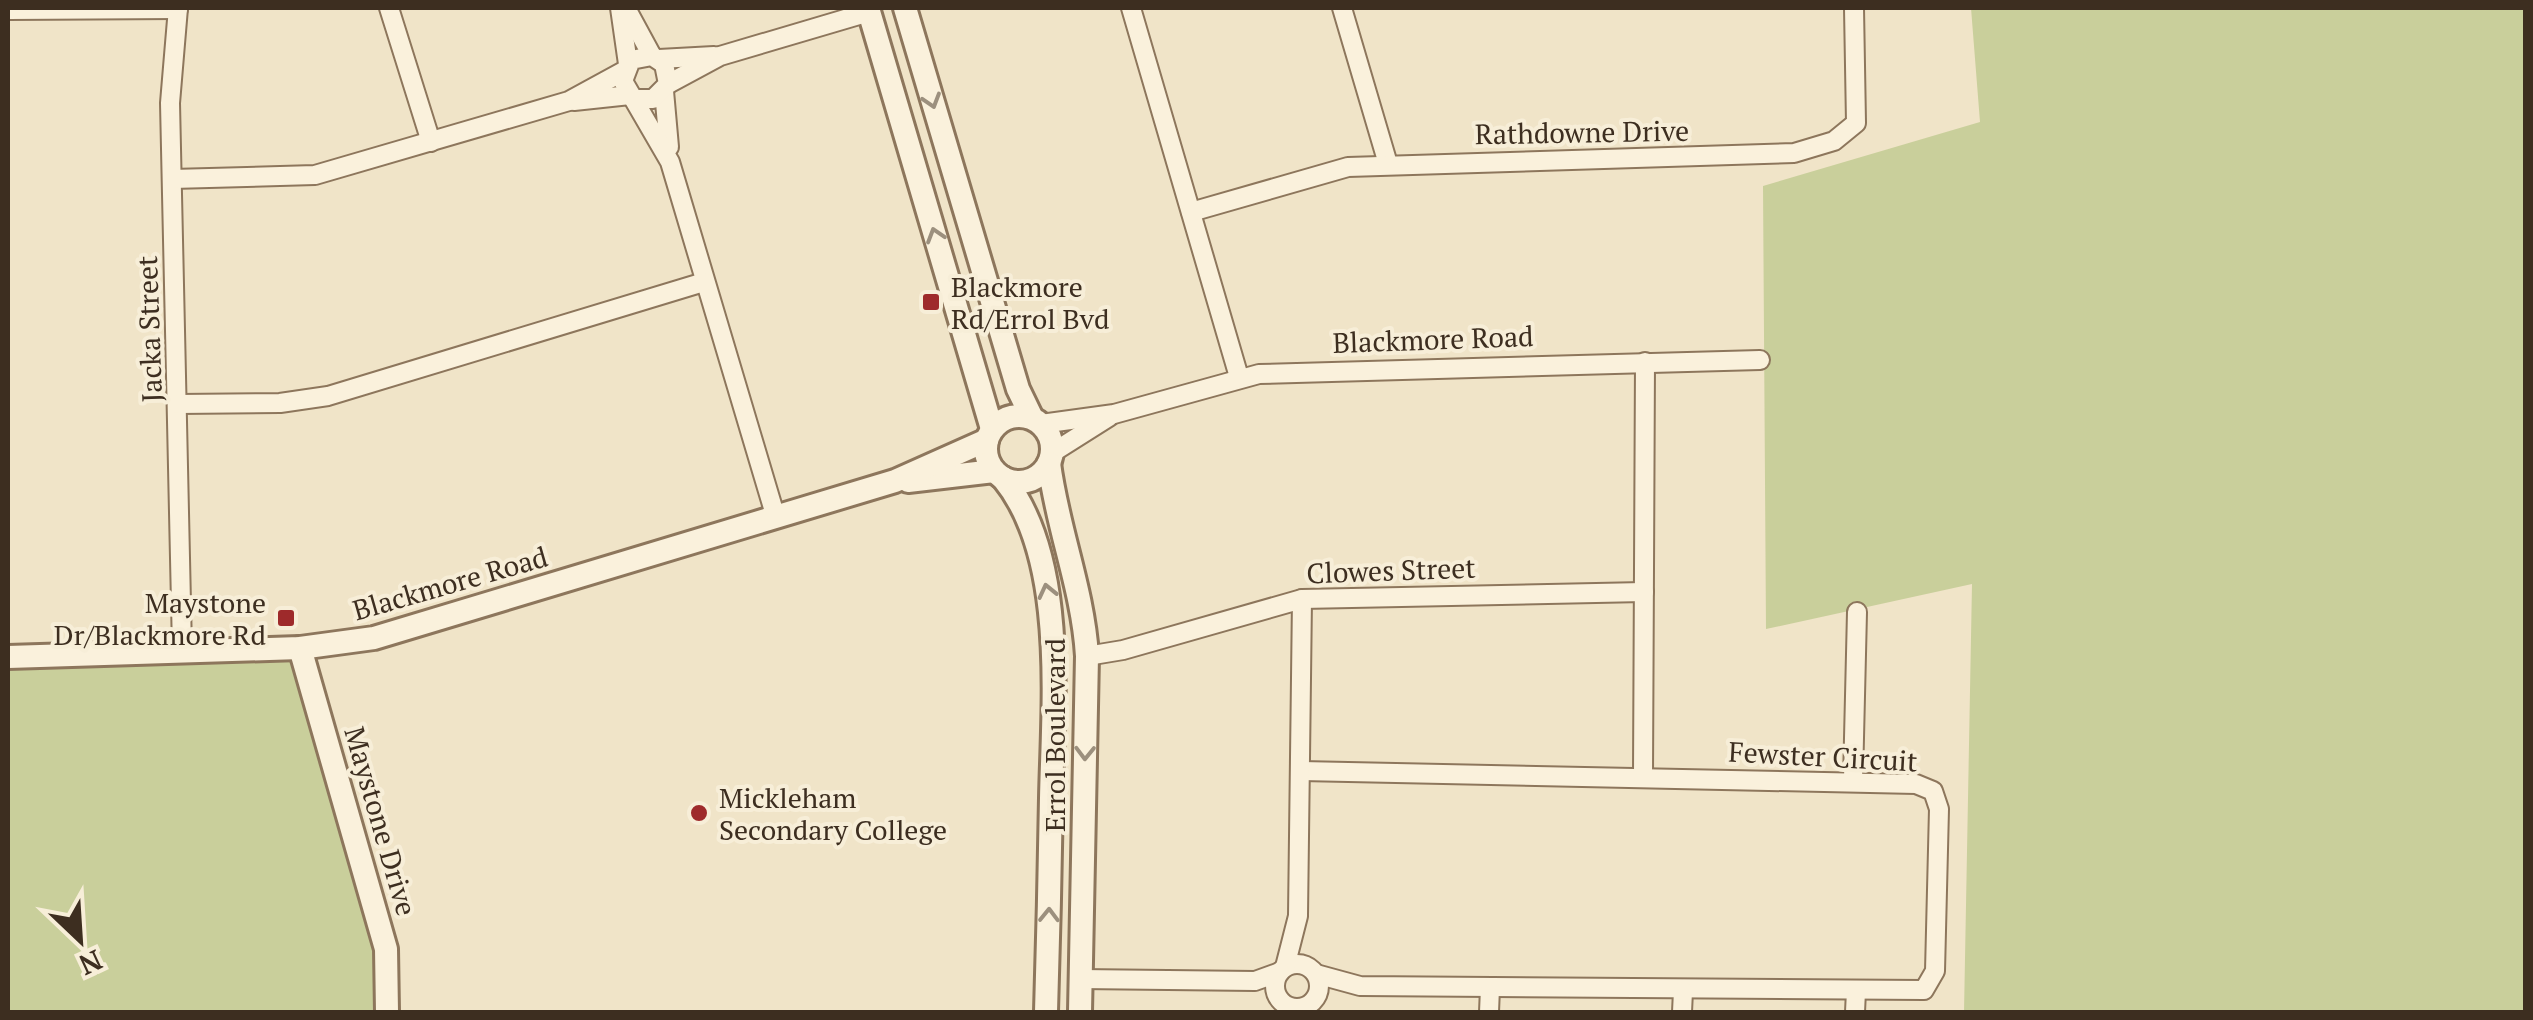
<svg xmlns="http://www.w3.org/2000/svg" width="2533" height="1020" font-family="'PT Serif',serif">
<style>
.green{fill:#c9cf9b}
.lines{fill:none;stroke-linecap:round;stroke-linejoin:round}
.minor-casing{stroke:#8d765c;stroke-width:22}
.tertiary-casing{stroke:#8d765c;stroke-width:28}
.minor{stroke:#faf1dc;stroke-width:18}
.tertiary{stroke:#faf1dc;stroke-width:22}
.oneway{stroke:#9c907e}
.poi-dot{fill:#9e2a2b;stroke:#f7eed8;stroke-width:4}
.labels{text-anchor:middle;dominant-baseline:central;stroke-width:8;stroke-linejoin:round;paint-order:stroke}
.street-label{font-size:28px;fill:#3d2e20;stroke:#f7eed8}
.poi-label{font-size:28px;fill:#3d2e20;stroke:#f7eed8;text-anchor:start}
</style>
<rect width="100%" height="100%" fill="#f0e4c8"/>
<g class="green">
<polygon points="1971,8 2525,8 2525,1012 1964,1012 1972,584 1766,629 1763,186 1980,122"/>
<polygon points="300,648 370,886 387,1012 8,1012 8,657"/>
</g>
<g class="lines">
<defs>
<g id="minor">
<polyline points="178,8 170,103 182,649"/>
<polyline points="389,8 431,142"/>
<polyline points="620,8 628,64"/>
<polyline points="626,8 652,56"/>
<polyline points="1131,8 1239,377"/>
<polyline points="1342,8 1388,164"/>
<polyline points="8,10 178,9"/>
<polyline points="659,59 714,56"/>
<polyline points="668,84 720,56 869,12"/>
<polyline points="664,91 669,147"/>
<polyline points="637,99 653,99 668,84 664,64 652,56 631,60 623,81 670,162 776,518"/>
<polyline points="574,101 630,95"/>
<polyline points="172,179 315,175 569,101 624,71"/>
<polyline points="1191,212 1348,167 1794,153 1834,141 1856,123 1854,8"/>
<polyline points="178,404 280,403 328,396 704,282"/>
<polyline points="1041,424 1114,414 1259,374 1760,360"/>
<polyline points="1052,453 1109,417"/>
<polyline points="1087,656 1123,650 1302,599 1644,592"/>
<polyline points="1301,771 1916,784 1933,791 1939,809 1935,971 1924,990 1360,986 1316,974"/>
<polyline points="1643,776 1645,362"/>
<polyline points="1853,780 1857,612"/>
<circle cx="1297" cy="986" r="22"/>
<polyline points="1285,967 1298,916 1302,599"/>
<polyline points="1080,979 1255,981 1280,972"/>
<polyline points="1489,1012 1490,988"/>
<polyline points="1682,1012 1683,991"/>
<polyline points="1855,1012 1856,991"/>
</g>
<g id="tertiary">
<polyline points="868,8 992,429"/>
<polyline points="905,8 1018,389 1032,418"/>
<circle cx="1019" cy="449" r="33"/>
<path d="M1049 463C1057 528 1083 589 1087 656L1080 1012"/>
<path d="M1003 478C1067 556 1053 703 1051 798 1050 869 1048 941 1046 1012"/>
<polyline points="908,481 994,471"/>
<polyline points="300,648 386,949 387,1012"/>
<polyline points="8,657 300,648 374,638 895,481 987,440"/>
</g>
</defs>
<use href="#minor" class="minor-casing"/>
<use href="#tertiary" class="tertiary-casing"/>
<use href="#minor" class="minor"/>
<use href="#tertiary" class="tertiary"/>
</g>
<defs><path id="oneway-chevron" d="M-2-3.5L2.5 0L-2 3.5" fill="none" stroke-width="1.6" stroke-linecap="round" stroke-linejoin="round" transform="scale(2.5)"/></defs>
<g class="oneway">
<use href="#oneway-chevron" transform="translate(932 101) rotate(73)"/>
<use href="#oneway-chevron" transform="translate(935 235) rotate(-107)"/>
<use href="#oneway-chevron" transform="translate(1047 591) rotate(-103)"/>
<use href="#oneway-chevron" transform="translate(1085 753) rotate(91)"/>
<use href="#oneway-chevron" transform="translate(1049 915) rotate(-89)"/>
</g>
<g class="poi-dot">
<rect x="921" y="292" width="20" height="20" rx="5"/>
<rect x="276" y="608" width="20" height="20" rx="5"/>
<circle cx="699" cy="813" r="10"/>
</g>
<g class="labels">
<g class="street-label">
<text transform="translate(1582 132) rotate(-1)">Rathdowne Drive</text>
<text transform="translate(149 329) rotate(-92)">Jacka Street</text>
<text transform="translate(1433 339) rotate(-2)">Blackmore Road</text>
<text transform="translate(1391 570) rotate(-2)">Clowes Street</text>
<text transform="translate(450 583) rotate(-16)">Blackmore Road</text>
<text transform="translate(1054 735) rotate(-90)">Errol Boulevard</text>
<text transform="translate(1823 756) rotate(3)">Fewster Circuit</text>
<text transform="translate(381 821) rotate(74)">Maystone Drive</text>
</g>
<g class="poi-label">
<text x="951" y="286">Blackmore<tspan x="951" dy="32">Rd/Errol Bvd</tspan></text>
<text x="266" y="602" text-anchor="end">Maystone<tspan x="266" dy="32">Dr/Blackmore Rd</tspan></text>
<text x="719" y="797">Mickleham<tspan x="719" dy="32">Secondary College</tspan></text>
</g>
</g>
<rect width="2533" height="1020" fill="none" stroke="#3d2e20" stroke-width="20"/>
<g transform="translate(80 940) rotate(155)" stroke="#f7eed8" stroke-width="8" paint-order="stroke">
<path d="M0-8L18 38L0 25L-18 38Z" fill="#3d2e20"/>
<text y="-15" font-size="28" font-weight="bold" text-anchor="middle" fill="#3d2e20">N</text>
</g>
</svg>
